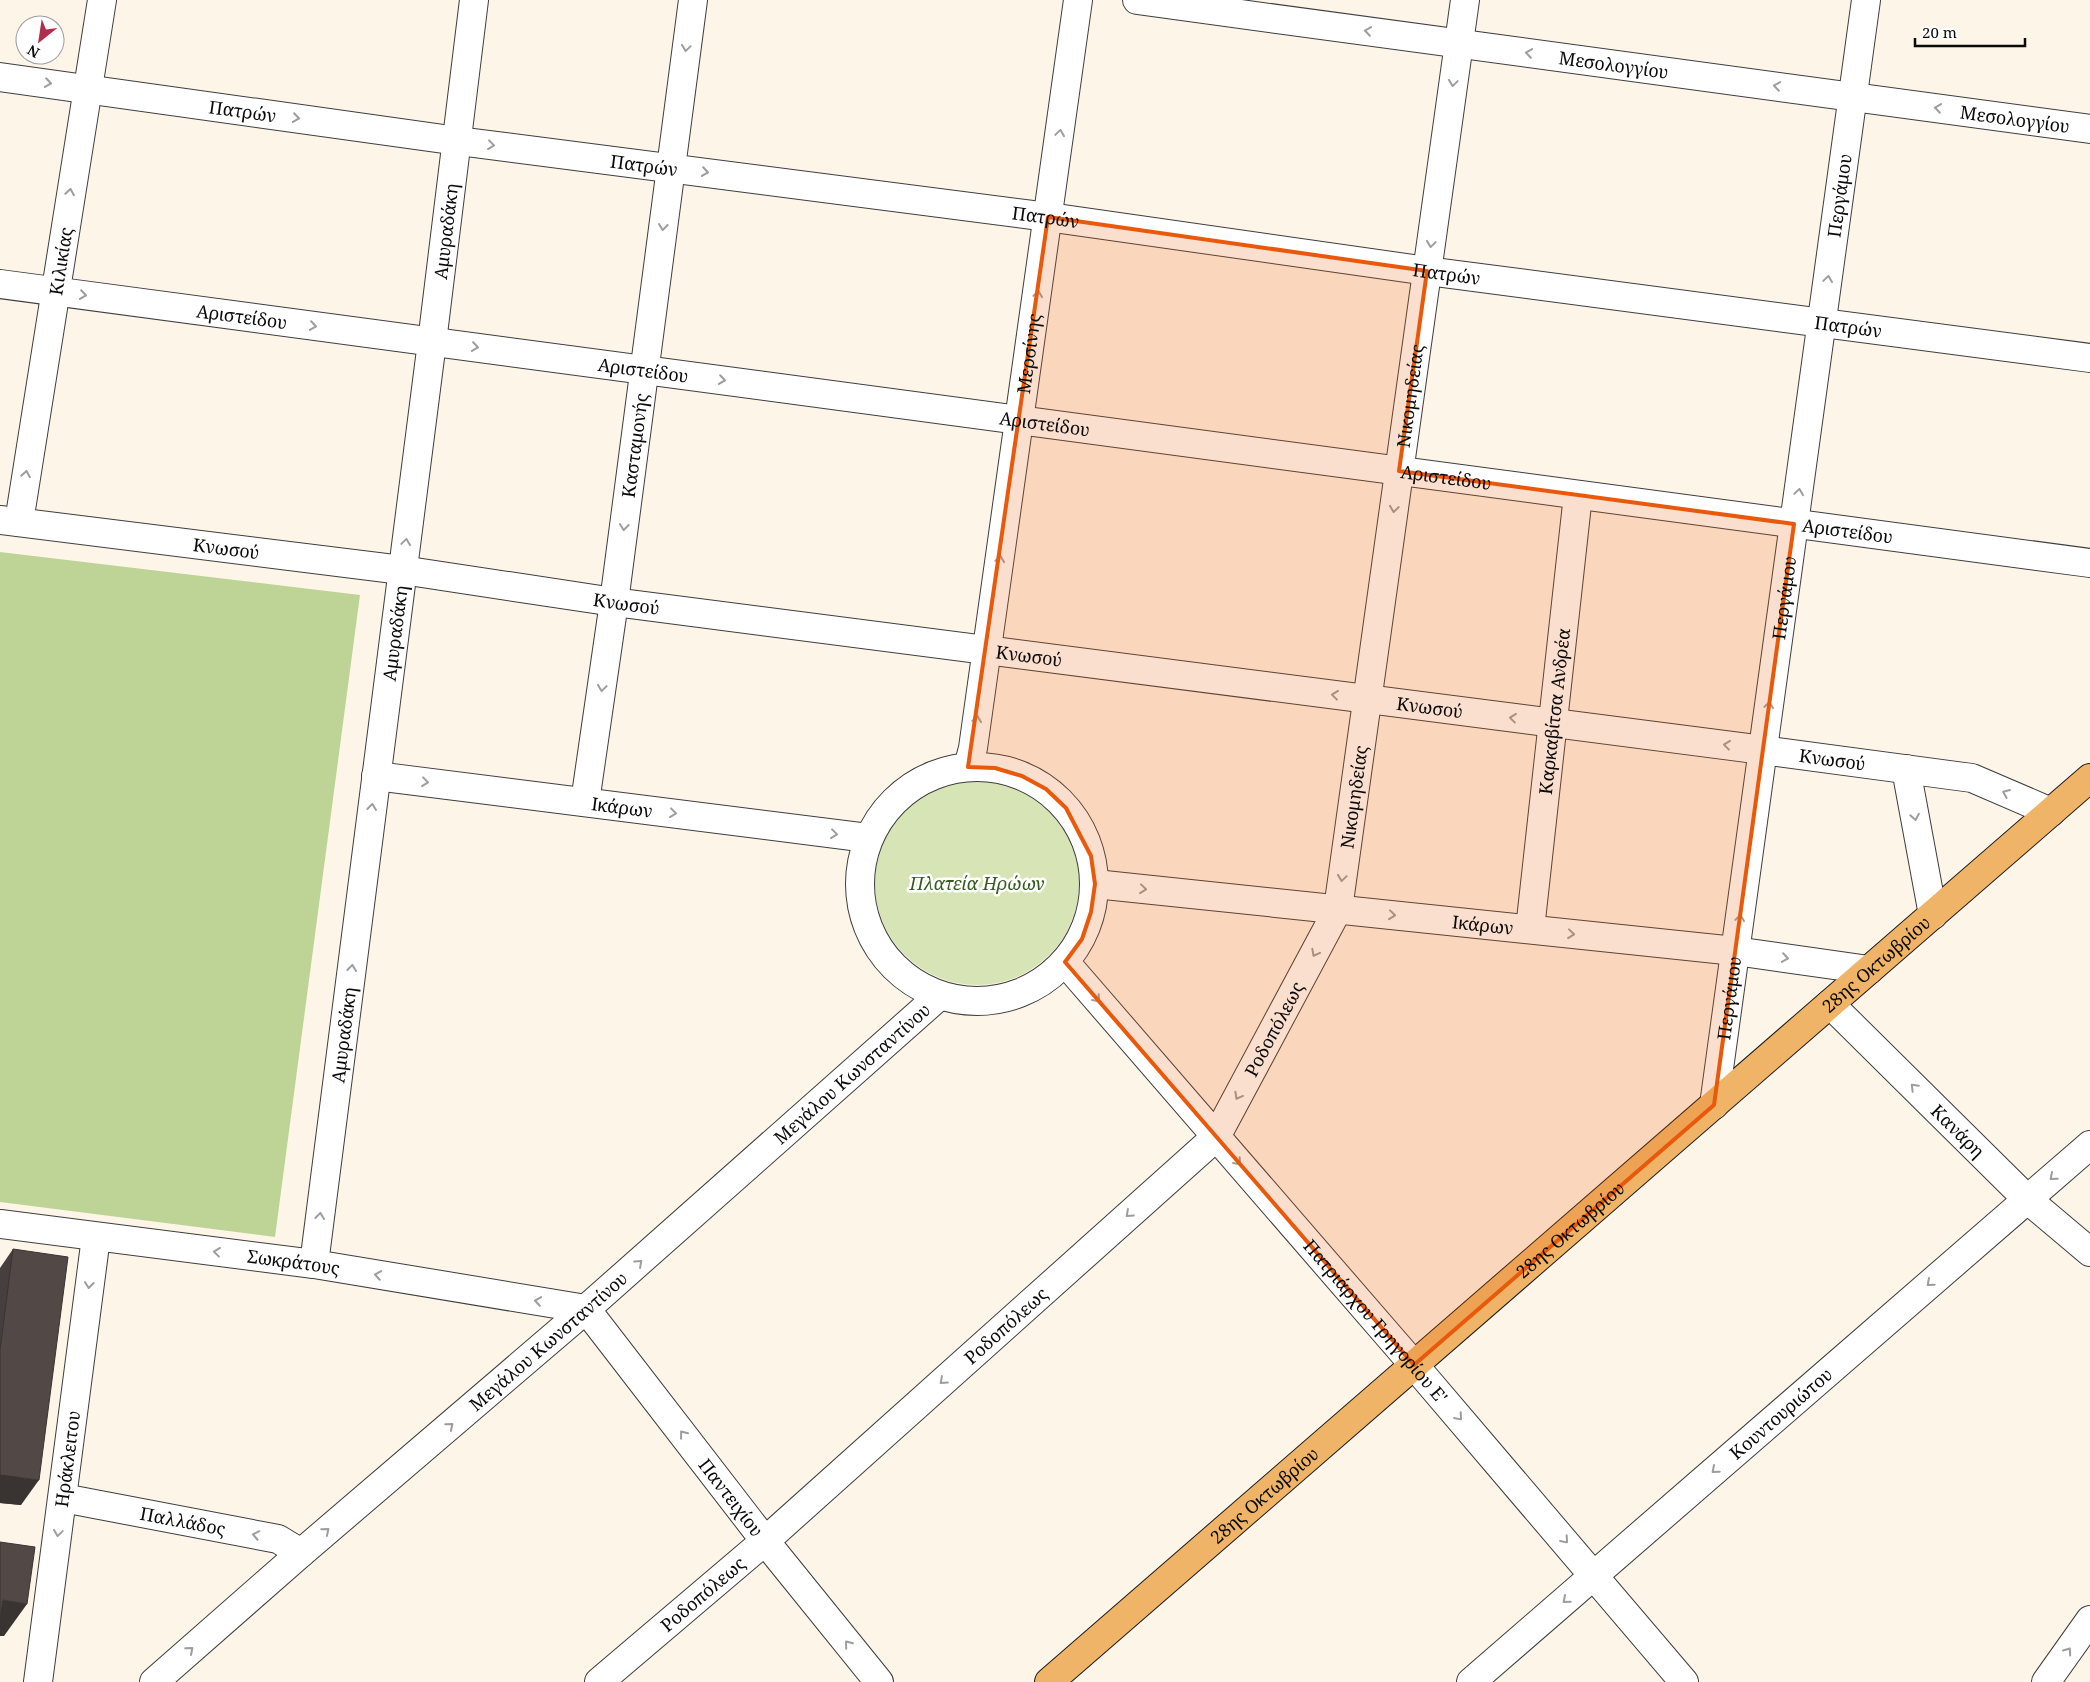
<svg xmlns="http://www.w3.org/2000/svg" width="2090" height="1682" font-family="'Noto Serif',serif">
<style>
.green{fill:#d7e5b6}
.forest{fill:#bed496}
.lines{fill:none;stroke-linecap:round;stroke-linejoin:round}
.minor-casing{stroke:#3d3d3d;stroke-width:30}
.major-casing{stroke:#1b1b1b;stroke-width:30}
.minor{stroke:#fff;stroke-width:28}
.major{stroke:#efb467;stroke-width:28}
.wall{fill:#473f3d}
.shaded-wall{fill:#393332}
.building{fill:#524947;stroke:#393332}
.oneway{stroke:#9d9d9d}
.marked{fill:#e8590c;fill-opacity:0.2;stroke:#e8590c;stroke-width:4;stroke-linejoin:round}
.labels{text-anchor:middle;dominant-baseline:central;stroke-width:5;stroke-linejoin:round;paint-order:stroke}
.street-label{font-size:18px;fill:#0a0a0a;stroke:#fff}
.park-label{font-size:18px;font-style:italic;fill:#385c20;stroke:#fff}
</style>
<rect width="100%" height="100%" fill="#fef5e9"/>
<circle class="green" cx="977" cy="883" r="102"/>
<polygon class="forest" points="0,552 360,595 275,1237 0,1202"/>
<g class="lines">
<defs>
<g id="minor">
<path id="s1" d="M1137 0 2090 129"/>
<path id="s2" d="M0 77 458 141 1048 217 1427 271 2090 358"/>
<path id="s3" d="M0 284 2090 563"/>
<path id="s4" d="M0 520 402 570 614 602 1763 750 1972 778 2051 812"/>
<path id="s5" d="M19 522 102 0"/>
<circle cx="977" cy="884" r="117"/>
<path id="s6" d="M968 767 973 748 1078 0"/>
<polyline points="1906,769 1933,915"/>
<path id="s7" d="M376 776 868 838"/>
<path id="s8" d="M585 802 614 602 693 0"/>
<path id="s9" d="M1095 884 1735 951 1869 970"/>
<path id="s10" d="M1530 929 1578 495"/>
<path id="s11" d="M1065 962 1414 1365 1684 1682"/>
<path id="s12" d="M1830 1004 2027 1199 2090 1252"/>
<path id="s13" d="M1714 1105 1866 0"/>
<path id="s14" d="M0 1224 314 1264 586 1309 765 1541 879 1682"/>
<path id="s15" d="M314 1264 432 342 474 0"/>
<path id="s16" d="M63 1498 278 1539 301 1553"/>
<path id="s17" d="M38 1682 96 1237"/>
<path id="s18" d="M154 1682 301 1553 586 1309 939 996"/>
<path id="s19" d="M599 1682 765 1541 1216 1137 1338 909 1465 0"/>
<path id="s20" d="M1471 1682 2090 1145"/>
<polyline points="2046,1682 2090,1620"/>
</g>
<g id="major">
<path id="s21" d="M1049 1682 2090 778"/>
</g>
</defs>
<use href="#minor" class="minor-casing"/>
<use href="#major" class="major-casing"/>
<use href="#minor" class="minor"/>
<use href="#major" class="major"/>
</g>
<polygon class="wall" points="13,1249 21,1505 0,1503 0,1268"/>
<g class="shaded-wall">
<polygon points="0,1475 39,1480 21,1505 0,1503"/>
<polygon points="3,1600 27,1604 4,1636 0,1636 0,1604"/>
</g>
<g class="building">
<polygon points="13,1249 68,1257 39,1480 0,1475 0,1350"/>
<polygon points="0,1542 35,1547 27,1604 3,1600 0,1621"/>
</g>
<defs><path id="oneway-chevron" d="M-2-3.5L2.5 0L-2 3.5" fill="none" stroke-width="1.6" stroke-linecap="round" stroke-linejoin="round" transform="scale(1.25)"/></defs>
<g class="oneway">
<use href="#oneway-chevron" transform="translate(1368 31) rotate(-172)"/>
<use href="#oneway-chevron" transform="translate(686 48) rotate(98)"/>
<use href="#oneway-chevron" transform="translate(1529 53) rotate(-172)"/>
<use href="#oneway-chevron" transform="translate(48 83) rotate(8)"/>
<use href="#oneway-chevron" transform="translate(1453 83) rotate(98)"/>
<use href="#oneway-chevron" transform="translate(1777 86) rotate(-172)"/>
<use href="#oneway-chevron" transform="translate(1938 108) rotate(-172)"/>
<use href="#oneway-chevron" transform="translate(296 118) rotate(8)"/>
<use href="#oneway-chevron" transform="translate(1060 133) rotate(-82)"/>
<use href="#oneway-chevron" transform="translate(491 145) rotate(7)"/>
<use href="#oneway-chevron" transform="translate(705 172) rotate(8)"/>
<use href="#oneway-chevron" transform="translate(70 192) rotate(-81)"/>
<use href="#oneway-chevron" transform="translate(663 227) rotate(97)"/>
<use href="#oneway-chevron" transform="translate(1431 244) rotate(98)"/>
<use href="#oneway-chevron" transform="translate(1828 279) rotate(-82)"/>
<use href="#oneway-chevron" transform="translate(1038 294) rotate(-82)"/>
<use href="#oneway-chevron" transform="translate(83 295) rotate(8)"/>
<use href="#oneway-chevron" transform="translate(313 326) rotate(8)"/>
<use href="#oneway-chevron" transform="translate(475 347) rotate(8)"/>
<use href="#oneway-chevron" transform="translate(722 380) rotate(8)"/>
<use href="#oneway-chevron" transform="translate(26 474) rotate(-81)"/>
<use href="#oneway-chevron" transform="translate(1799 492) rotate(-82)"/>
<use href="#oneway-chevron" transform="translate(1394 509) rotate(98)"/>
<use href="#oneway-chevron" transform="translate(624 527) rotate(97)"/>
<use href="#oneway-chevron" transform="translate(406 542) rotate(-82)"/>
<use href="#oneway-chevron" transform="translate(1000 559) rotate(-82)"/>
<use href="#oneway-chevron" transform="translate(602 688) rotate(98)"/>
<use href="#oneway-chevron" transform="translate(1335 695) rotate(-173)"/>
<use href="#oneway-chevron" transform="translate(1769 705) rotate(-82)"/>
<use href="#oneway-chevron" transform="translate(1513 718) rotate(-173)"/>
<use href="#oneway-chevron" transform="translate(977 719) rotate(-82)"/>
<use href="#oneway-chevron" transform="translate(1727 745) rotate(-173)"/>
<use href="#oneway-chevron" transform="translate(425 782) rotate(7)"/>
<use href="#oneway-chevron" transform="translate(2006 793) rotate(-157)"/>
<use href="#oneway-chevron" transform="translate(372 807) rotate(-83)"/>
<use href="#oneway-chevron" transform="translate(673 813) rotate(7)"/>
<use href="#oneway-chevron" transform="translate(1915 817) rotate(80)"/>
<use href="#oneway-chevron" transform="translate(834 834) rotate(7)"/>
<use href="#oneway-chevron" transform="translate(1342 878) rotate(98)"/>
<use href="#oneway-chevron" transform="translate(1143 889) rotate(6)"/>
<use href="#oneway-chevron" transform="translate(1392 915) rotate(6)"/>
<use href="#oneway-chevron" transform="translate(1740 918) rotate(-82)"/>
<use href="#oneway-chevron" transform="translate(1571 934) rotate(6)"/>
<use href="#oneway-chevron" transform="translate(1315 953) rotate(118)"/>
<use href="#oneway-chevron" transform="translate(1785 958) rotate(8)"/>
<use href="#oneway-chevron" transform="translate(352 968) rotate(-83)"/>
<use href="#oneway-chevron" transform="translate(1097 999) rotate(49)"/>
<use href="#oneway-chevron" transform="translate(1914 1087) rotate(-135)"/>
<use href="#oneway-chevron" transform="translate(1238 1096) rotate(119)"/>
<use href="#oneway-chevron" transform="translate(1238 1162) rotate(49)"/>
<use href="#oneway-chevron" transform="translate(2053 1177) rotate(139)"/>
<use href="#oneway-chevron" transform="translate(1129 1214) rotate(138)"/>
<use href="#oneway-chevron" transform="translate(320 1216) rotate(-83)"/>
<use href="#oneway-chevron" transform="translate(217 1252) rotate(-173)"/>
<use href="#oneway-chevron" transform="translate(639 1263) rotate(-42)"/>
<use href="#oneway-chevron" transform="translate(378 1275) rotate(-171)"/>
<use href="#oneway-chevron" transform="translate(1930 1283) rotate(139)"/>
<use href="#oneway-chevron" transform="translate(89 1285) rotate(97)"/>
<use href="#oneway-chevron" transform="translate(538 1301) rotate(-171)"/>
<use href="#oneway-chevron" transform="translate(943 1381) rotate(138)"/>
<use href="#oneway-chevron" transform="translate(1459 1417) rotate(49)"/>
<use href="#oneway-chevron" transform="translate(450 1426) rotate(-40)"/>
<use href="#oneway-chevron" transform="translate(683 1434) rotate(-128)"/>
<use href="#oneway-chevron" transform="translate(1715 1470) rotate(139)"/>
<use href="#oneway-chevron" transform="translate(326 1531) rotate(-40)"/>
<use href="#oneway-chevron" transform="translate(58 1533) rotate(98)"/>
<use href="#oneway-chevron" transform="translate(256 1535) rotate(-169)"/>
<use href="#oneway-chevron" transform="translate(1565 1540) rotate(49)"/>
<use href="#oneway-chevron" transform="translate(1566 1600) rotate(139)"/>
<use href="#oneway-chevron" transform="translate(848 1644) rotate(-129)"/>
<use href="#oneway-chevron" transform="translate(190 1650) rotate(-41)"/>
<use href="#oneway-chevron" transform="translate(2068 1651) rotate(-55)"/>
</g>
<path class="marked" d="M1048 217 1427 271 1399 471 1794 524 1714 1105 1414 1365 1065 962 1082 939 1091 912 1095 884 1091 856 1066 808 1046 789 1022 776 995 768 968 767Z"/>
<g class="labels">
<g class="street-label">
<text stroke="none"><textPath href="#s1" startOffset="481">Μεσολογγίου</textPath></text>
<text stroke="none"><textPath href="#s2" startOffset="245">Πατρών</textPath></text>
<text stroke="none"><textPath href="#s1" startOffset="886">Μεσολογγίου</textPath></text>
<text stroke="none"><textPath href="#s2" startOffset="650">Πατρών</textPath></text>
<text stroke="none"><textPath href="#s13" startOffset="918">Περγάμου</textPath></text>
<text stroke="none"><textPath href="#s2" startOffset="1055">Πατρών</textPath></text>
<text stroke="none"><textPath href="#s15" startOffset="1041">Αμυραδάκη</textPath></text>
<text stroke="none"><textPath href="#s5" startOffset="264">Κιλικίας</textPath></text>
<text stroke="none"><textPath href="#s2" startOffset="1460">Πατρών</textPath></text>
<text stroke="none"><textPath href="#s3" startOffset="244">Αριστείδου</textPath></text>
<text stroke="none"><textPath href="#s2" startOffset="1865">Πατρών</textPath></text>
<text stroke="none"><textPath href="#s6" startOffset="418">Μερσίνης</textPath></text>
<text stroke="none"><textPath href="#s3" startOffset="649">Αριστείδου</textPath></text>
<text stroke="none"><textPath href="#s19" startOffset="1600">Νικομηδείας</textPath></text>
<text stroke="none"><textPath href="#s3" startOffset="1054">Αριστείδου</textPath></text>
<text stroke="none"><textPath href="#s8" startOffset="360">Κασταμονής</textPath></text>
<text stroke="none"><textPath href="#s3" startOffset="1459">Αριστείδου</textPath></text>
<text stroke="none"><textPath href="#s3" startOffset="1864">Αριστείδου</textPath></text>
<text stroke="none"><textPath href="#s4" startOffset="228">Κνωσού</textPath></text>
<text stroke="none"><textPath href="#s13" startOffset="512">Περγάμου</textPath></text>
<text stroke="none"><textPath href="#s4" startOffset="632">Κνωσού</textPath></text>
<text stroke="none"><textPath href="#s15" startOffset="636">Αμυραδάκη</textPath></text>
<text stroke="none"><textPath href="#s4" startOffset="1038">Κνωσού</textPath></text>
<text stroke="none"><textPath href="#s4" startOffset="1442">Κνωσού</textPath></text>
<text stroke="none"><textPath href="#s10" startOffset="219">Καρκαβίτσα Ανδρέα</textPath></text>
<text stroke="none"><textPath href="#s4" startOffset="1848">Κνωσού</textPath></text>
<text stroke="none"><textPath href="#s19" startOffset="1195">Νικομηδείας</textPath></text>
<text stroke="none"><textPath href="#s7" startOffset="248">Ικάρων</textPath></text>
<text stroke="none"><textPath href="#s9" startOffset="390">Ικάρων</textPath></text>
<text stroke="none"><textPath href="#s21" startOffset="1095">28ης Οκτωβρίου</textPath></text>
<text stroke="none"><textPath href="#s13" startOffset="108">Περγάμου</textPath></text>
<text stroke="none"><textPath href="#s19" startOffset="946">Ροδοπόλεως</textPath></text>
<text stroke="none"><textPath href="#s15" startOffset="231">Αμυραδάκη</textPath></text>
<text stroke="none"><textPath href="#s18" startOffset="926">Μεγάλου Κωνσταντίνου</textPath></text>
<text stroke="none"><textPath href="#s12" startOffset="180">Κανάρη</textPath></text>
<text stroke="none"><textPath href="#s21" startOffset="690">28ης Οκτωβρίου</textPath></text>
<text stroke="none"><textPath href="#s14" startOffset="296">Σωκράτους</textPath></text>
<text stroke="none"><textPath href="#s11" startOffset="475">Πατριάρχου Γρηγορίου Ε'</textPath></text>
<text stroke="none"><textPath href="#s19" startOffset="541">Ροδοπόλεως</textPath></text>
<text stroke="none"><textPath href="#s18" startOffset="521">Μεγάλου Κωνσταντίνου</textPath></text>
<text stroke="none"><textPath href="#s20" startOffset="410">Κουντουριώτου</textPath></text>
<text stroke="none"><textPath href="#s17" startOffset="225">Ηράκλειτου</textPath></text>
<text stroke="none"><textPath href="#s21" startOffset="285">28ης Οκτωβρίου</textPath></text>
<text stroke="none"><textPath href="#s14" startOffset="830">Παντειχίου</textPath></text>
<text stroke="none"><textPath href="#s16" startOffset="122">Παλλάδος</textPath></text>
<text stroke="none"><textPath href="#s19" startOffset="136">Ροδοπόλεως</textPath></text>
</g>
<g class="park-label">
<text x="977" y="883">Πλατεία Ηρώων</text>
</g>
</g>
<g transform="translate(40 40) rotate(210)"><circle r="24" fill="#ffffff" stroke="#9d9d9d"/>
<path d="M0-4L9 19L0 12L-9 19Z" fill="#b02d4c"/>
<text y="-8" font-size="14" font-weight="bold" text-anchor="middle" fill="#0a0a0a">N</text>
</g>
<path d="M1915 38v8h110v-8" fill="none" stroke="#0a0a0a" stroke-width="2.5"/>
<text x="1922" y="38" font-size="15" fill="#0a0a0a" stroke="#ffffff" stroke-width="4" paint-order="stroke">20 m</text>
</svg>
